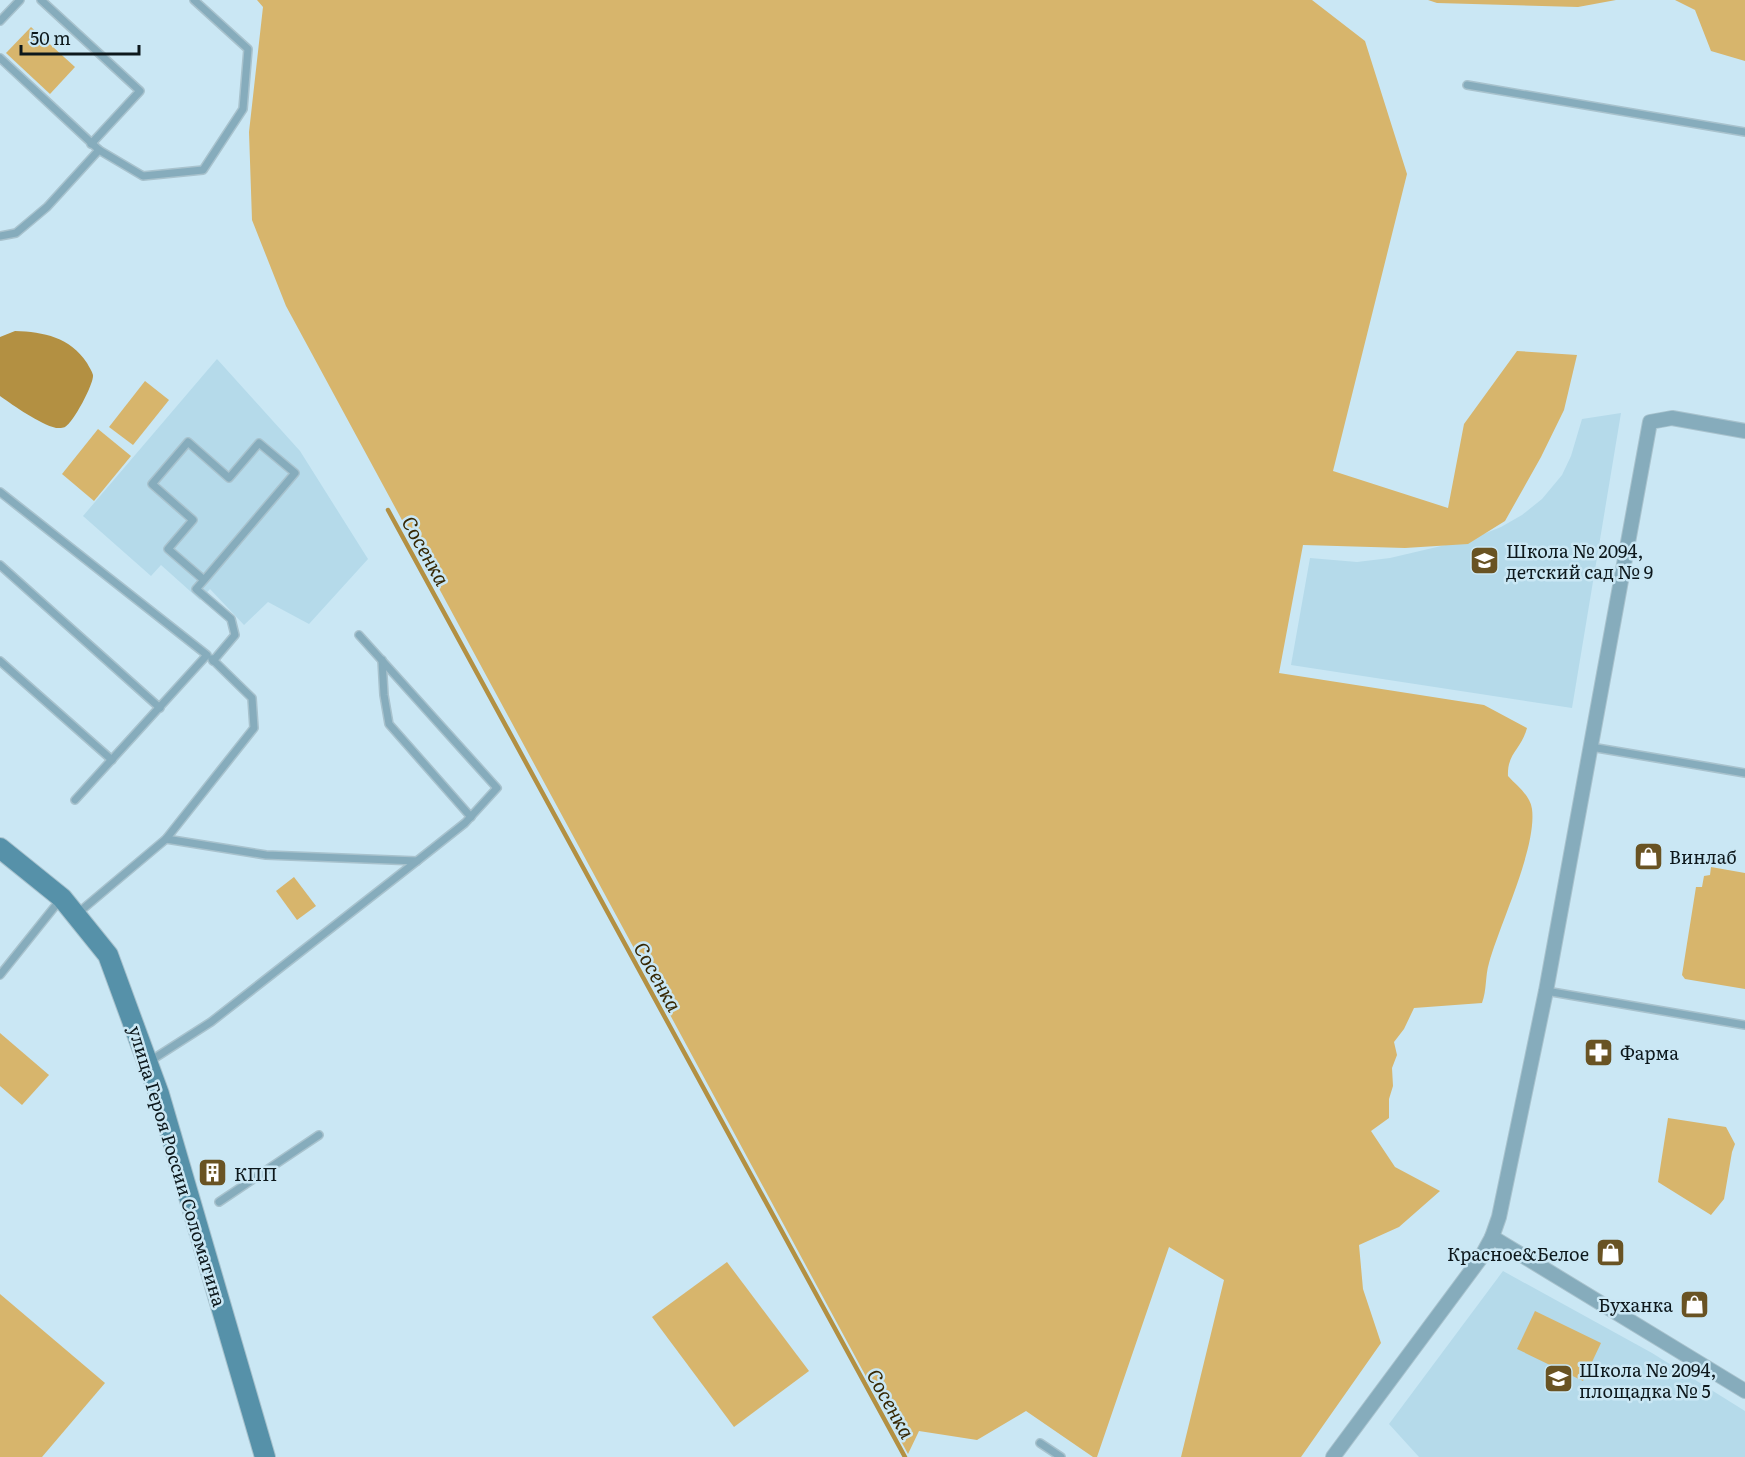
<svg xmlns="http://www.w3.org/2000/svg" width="1745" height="1457" font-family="Literata,serif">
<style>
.built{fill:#b5daea}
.green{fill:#d7b56c}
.water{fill:#b39042}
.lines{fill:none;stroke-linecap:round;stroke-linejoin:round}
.stream{stroke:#b39042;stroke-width:4.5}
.lane-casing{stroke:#a8c2cd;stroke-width:10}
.street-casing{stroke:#a8c2cd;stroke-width:16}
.secondary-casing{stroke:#a8c2cd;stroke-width:22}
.lane{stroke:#86acbc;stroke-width:7}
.street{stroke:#86acbc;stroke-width:14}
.secondary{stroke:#5691a9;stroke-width:20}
.labels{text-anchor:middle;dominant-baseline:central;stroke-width:5;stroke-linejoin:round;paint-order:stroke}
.poi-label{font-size:18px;fill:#0d181c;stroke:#cae7f4;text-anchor:start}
.street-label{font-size:18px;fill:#0d181c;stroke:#cae7f4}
.water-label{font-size:20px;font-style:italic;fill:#362703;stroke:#cae7f4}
</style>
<rect width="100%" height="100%" fill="#cae7f4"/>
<g class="built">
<polygon points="217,359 300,451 368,559 309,624 268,602 244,625 210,589 200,600 161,565 151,576 83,516"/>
<polygon points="1621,413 1572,708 1291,665 1310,558 1357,562 1390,558 1471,539 1501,527 1522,515 1542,499 1562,475 1571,456 1582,419"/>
<polygon points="1503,1271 1652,1353 1745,1411 1745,1457 1419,1457 1389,1424"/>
</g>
<g class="green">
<path d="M257 0H1312L1365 41 1407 174 1333 471 1448 508 1464 424 1517 351 1577 355 1564 410 1541 457 1505 521 1468 544 1405 548 1303 545 1279 673 1484 705 1527 728C1521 750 1507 753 1508 776 1517 786 1530 795 1532 809 1537 848 1500 923 1489 963 1485 976 1487 990 1482 1003L1414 1008 1404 1029 1394 1042 1397 1055 1392 1068 1393 1086 1389 1099V1118L1371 1131 1395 1167 1440 1191 1399 1227 1359 1245 1363 1289 1381 1343 1301 1457H1181L1224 1280 1169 1247 1097 1457H1093L1026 1411 977 1440 919 1431 908 1454 286 306 252 220 249 132 263 7Z"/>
<polygon points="1428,0 1616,0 1578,7 1437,3"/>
<polygon points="1675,0 1745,0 1745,61 1711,51 1695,10"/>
<polygon points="31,27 75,67 50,94 6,53"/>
<polygon points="145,381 169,400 133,445 109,427"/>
<polygon points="98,429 131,456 94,501 62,474"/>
<polygon points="1711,867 1745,873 1745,989 1685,979 1682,975 1696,887 1702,887 1704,876 1710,875"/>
<polygon points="294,877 316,906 297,920 276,891"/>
<polygon points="0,1033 49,1075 22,1105 0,1086"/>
<polygon points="1668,1118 1726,1127 1735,1144 1732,1152 1724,1199 1711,1215 1658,1182"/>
<polygon points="727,1262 809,1371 734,1427 652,1317"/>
<polygon points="0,1294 105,1383 42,1457 0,1457"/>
<polygon points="1535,1311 1601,1343 1583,1381 1517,1349"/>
</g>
<path class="water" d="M15 331C44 332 70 337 87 363 89 367 92 371 93 375 94 384 73 423 65 427 64 428 58 428 56 428 40 424 14 406 0 396V337Z"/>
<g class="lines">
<polyline class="stream" points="388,510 905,1457"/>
<defs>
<g id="lane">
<polyline points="41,0 140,91 91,144"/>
<polyline points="0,21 20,0"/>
<polyline points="0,58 99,150 143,176 203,170 243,109 248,49 194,0"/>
<polyline points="1467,85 1745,132"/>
<polyline points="0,236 16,233 47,207 99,150"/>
<polyline points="0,492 207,655 75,800"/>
<polyline points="0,565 160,708"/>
<polyline points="204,580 168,549 193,520 152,484 188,442 229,478 259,443 295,473 204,580 196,589 231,619 235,635 213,661"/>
<polyline points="382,660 384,695 389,724 471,817"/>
<polyline points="0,661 112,760"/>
<polyline points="1591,747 1745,773"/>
<polyline points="166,839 266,855 417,861 465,823 497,788 359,635"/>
<polyline points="78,913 166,839 254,728 252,698 212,659"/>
<polyline points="0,975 60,900"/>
<polyline points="1546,991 1745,1025"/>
<polyline points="150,1061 211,1022 417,861"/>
<polyline points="219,1202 319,1135"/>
<polyline points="1040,1443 1061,1457"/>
</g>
<g id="street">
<polyline points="1492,1237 1745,1391"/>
<polyline points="1333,1457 1480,1259 1492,1237 1499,1217 1546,991 1650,422 1672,418 1745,431"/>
</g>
<polyline id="secondary" points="0,848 62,898 108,955 159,1094 265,1457"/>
</defs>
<use href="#lane" class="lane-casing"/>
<use href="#street" class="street-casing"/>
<use href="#secondary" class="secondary-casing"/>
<use href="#lane" class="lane"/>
<use href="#street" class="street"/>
<use href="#secondary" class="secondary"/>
</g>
<defs>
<symbol id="school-square" viewBox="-11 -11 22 22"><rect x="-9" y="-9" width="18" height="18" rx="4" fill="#695323" stroke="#cae7f4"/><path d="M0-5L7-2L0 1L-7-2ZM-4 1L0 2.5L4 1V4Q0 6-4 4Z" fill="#fff"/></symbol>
<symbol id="shop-square" viewBox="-11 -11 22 22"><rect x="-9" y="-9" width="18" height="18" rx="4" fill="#695323" stroke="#cae7f4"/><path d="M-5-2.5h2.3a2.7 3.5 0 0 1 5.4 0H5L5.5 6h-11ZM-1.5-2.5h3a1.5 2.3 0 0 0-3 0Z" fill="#fff"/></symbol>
<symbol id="pharmacy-square" viewBox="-11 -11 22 22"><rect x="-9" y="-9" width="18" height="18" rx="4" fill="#695323" stroke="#cae7f4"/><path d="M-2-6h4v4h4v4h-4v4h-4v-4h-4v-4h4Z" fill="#fff"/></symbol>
<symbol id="building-square" viewBox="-11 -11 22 22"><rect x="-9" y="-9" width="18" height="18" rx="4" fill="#695323" stroke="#cae7f4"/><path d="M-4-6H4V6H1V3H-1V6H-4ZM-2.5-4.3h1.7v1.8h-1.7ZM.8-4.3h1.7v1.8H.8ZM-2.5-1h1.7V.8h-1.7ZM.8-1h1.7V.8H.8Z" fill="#fff"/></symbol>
</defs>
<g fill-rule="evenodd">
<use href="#school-square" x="1468" y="544" width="33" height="33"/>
<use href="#shop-square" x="1632" y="840" width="33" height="33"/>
<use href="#pharmacy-square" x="1582" y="1036" width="33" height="33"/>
<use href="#building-square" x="196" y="1156" width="33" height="33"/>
<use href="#shop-square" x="1594" y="1236" width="33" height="33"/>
<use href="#shop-square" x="1678" y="1288" width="33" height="33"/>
<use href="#school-square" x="1542" y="1362" width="33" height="33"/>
</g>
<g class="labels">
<g class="poi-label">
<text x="1506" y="550">Школа № 2094,<tspan x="1506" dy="21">детский сад № 9</tspan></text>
<text x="1669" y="856">Винлаб</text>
<text x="1620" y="1052">Фарма</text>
<text x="234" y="1173">КПП</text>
<text x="1589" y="1253" text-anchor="end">Красное&amp;Белое</text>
<text x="1673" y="1304" text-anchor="end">Буханка</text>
<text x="1579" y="1369">Школа № 2094,<tspan x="1579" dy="21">площадка № 5</tspan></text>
</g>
<g class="street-label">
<text transform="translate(178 1166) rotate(73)">улица Героя России Соломатина</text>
</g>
<g class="water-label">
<text transform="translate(427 550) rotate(61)">Сосенка</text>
<text transform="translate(659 976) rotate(61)">Сосенка</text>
<text transform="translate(892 1403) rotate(61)">Сосенка</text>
</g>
</g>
<path d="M21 45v9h118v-9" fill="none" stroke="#0d181c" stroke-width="3"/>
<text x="30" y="45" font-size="18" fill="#0d181c" stroke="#cae7f4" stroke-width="4.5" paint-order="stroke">50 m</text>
</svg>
